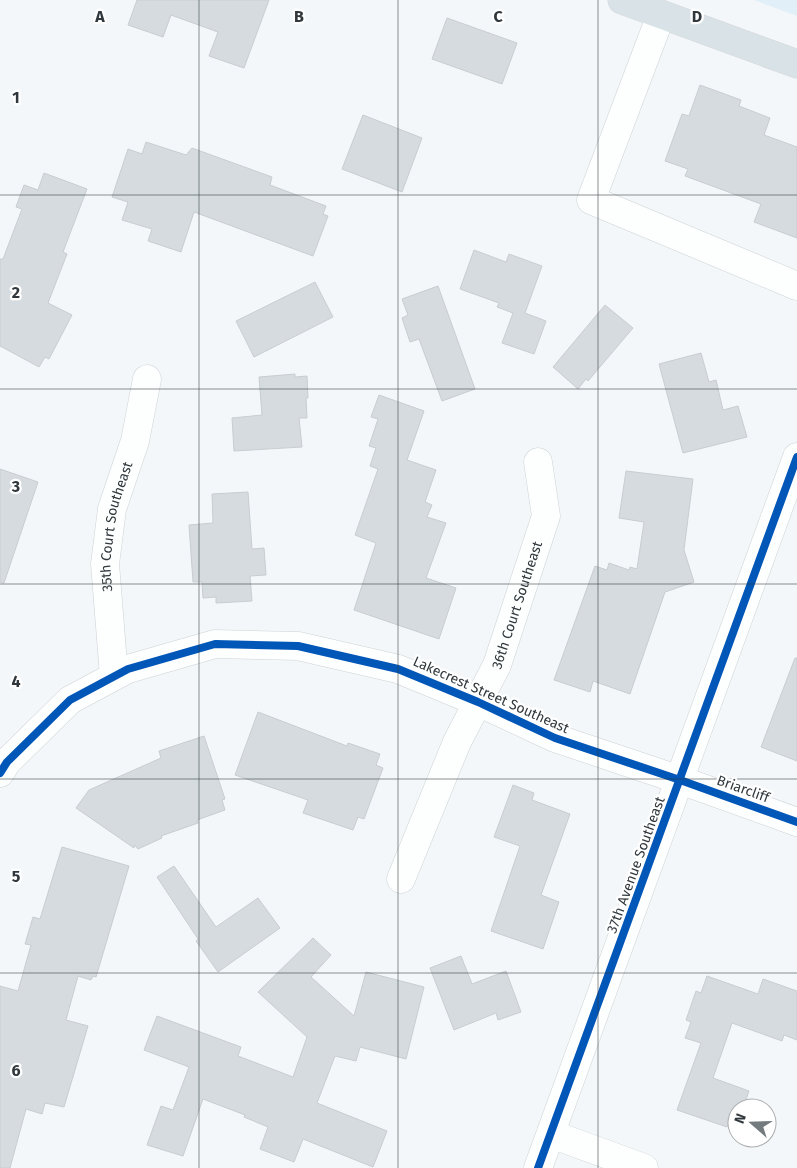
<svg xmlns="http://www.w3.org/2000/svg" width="797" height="1168" font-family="'Fira Sans',sans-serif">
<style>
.built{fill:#e1eff8}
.building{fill:#d5dbdf;stroke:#c8cdd1}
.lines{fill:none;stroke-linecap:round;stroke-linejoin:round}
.minor-casing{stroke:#cdd3d6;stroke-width:29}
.major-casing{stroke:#d2d4d7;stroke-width:29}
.minor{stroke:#fdfefe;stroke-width:28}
.major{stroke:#d9e3e7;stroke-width:28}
.cycleway-casing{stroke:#fff;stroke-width:11}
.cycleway{stroke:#0057b8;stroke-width:8}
.grid{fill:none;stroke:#30383d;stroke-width:1;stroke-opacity:0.55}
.labels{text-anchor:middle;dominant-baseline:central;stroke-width:4.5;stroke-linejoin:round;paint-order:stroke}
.street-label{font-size:14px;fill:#30383d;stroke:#fff}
.grid-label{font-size:16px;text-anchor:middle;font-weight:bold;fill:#30383d;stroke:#fff;stroke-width:4.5;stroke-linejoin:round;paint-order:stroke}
</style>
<rect width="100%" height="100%" fill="#f3f7fa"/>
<polygon class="built" points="754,0 797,0 797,16"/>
<g class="building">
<polygon points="137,0 269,0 244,68 209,56 218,32 171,15 163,37 128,25"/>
<polygon points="447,18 517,43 502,84 432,59"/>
<polygon points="700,85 741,100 739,106 770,118 764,135 797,147 797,238 754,222 761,204 685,176 688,169 665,161 682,114 689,116"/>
<polygon points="363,115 422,138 402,192 342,169"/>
<polygon points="146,142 186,155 192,148 272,177 270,185 326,206 323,214 328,216 313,256 194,212 181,252 148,241 152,229 122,220 128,202 112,197 128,149 142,154"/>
<polygon points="44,173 87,189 63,252 67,254 48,303 72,315 49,359 45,357 39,367 0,346 0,259 3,259 22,209 16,207 24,185 38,190"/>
<polygon points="474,250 506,262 509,254 542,266 525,313 546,321 534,354 502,343 513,313 497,307 499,303 460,289"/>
<polygon points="315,282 333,317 254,357 236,321"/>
<polygon points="438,286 475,389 442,401 419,339 410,342 402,318 408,315 402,299"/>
<polygon points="605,305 633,328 588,381 586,379 578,389 553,367"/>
<polygon points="701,353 709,382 716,380 723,410 738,406 747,437 683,453 659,364"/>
<polygon points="295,374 295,377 307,376 308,398 306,398 307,418 299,418 302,447 234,451 232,418 262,415 259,377"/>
<polygon points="379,395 424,411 407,460 436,470 425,502 432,505 427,517 446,523 426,578 456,588 439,639 354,610 376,543 355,535 378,469 370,466 376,448 369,446 378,419 371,417"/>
<polygon points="0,469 38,482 4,583 0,582"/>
<polygon points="626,471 693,479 684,550 694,582 665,592 630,694 593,681 590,692 554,680 595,566 607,570 609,563 629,570 630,567 637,569 644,522 619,518"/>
<polygon points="248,492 252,549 264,548 266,575 250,576 252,601 216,603 216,597 203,598 202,582 193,582 189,525 213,523 212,494"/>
<polygon points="795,658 797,658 797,761 761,747"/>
<polygon points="258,712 347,746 348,743 380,754 376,765 383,768 364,819 358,817 353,830 303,813 308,800 235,775"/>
<polygon points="204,736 225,799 222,800 225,810 197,820 198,823 161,836 162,838 138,849 135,845 134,848 76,808 89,790 161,758 159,751"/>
<polygon points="513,785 534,793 532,800 570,814 541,895 559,902 543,949 491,931 520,846 494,837"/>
<polygon points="62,847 129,866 96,977 93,976 91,980 78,976 66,1020 88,1026 64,1107 45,1103 42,1114 26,1109 10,1168 0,1168 0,986 18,991 31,945 25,944 33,917 40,919"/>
<polygon points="174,866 216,927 258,898 280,928 218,972 196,941 198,939 157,877"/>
<polygon points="313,938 331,955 311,977 354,1016 366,972 424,987 406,1059 360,1047 356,1061 335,1056 317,1103 387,1131 373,1167 303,1139 294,1162 260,1149 268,1127 244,1117 245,1115 203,1099 183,1156 147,1145 161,1106 173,1110 189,1067 144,1050 157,1016 241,1047 238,1056 293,1077 307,1037 258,992"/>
<polygon points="461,956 472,984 506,971 521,1012 498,1020 496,1013 454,1030 430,968"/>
<polygon points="707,976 758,994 763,979 797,991 797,1040 784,1035 782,1041 732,1023 713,1078 749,1091 743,1108 737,1108 737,1111 733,1110 727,1127 677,1110 701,1043 685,1038 691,1022 686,1020 696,991 701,993"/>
</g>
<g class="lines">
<defs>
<g id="minor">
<polyline points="661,15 591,200 797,286"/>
<path id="s1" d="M114 676 105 564 112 509 135 441 147 379"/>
<polyline points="0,773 7,762 70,700 128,669 215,644 298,646 398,669 478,702 555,738 680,780 797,822"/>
<path id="s2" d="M401 879 457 742 497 665 546 516 538 462"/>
<polyline points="551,1134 644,1168"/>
<polyline points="538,1168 797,457"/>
</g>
<polyline id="major" points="622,0 797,64"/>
</defs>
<use href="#minor" class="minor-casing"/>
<use href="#major" class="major-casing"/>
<use href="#minor" class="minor"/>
<use href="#major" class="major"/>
<defs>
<g id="cycleway">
<polyline points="0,773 7,762 70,700 128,669 215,644 298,646 398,669 478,702 555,738 680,780 797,822"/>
<polyline points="538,1168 797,457"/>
</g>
</defs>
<use href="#cycleway" class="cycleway-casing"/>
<use href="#cycleway" class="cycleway"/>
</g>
<path class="grid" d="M199 0V1168M398 0V1168M598 0V1168M0 195H797M0 389H797M0 584H797M0 779H797M0 973H797"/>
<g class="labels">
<g class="street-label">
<text stroke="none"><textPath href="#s1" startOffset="151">35th Court Southeast</textPath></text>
<text stroke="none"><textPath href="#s2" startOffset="298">36th Court Southeast</textPath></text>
<text transform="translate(491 695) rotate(24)">Lakecrest Street Southeast</text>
<text transform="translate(743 789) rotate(20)">Briarcliff</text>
<text transform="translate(636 865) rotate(-70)">37th Avenue Southeast</text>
</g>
</g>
<g class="grid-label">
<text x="100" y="22">A</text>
<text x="299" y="22">B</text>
<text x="498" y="22">C</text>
<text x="697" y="22">D</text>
<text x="16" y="103">1</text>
<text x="16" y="298">2</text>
<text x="16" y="492">3</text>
<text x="16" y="687">4</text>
<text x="16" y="882">5</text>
<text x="16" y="1076">6</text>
</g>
<g transform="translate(752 1123) rotate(290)"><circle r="24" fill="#ffffff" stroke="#acafb1"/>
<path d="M0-4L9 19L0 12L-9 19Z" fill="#747b7f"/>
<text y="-8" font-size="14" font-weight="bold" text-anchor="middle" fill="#30383d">N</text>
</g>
</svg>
